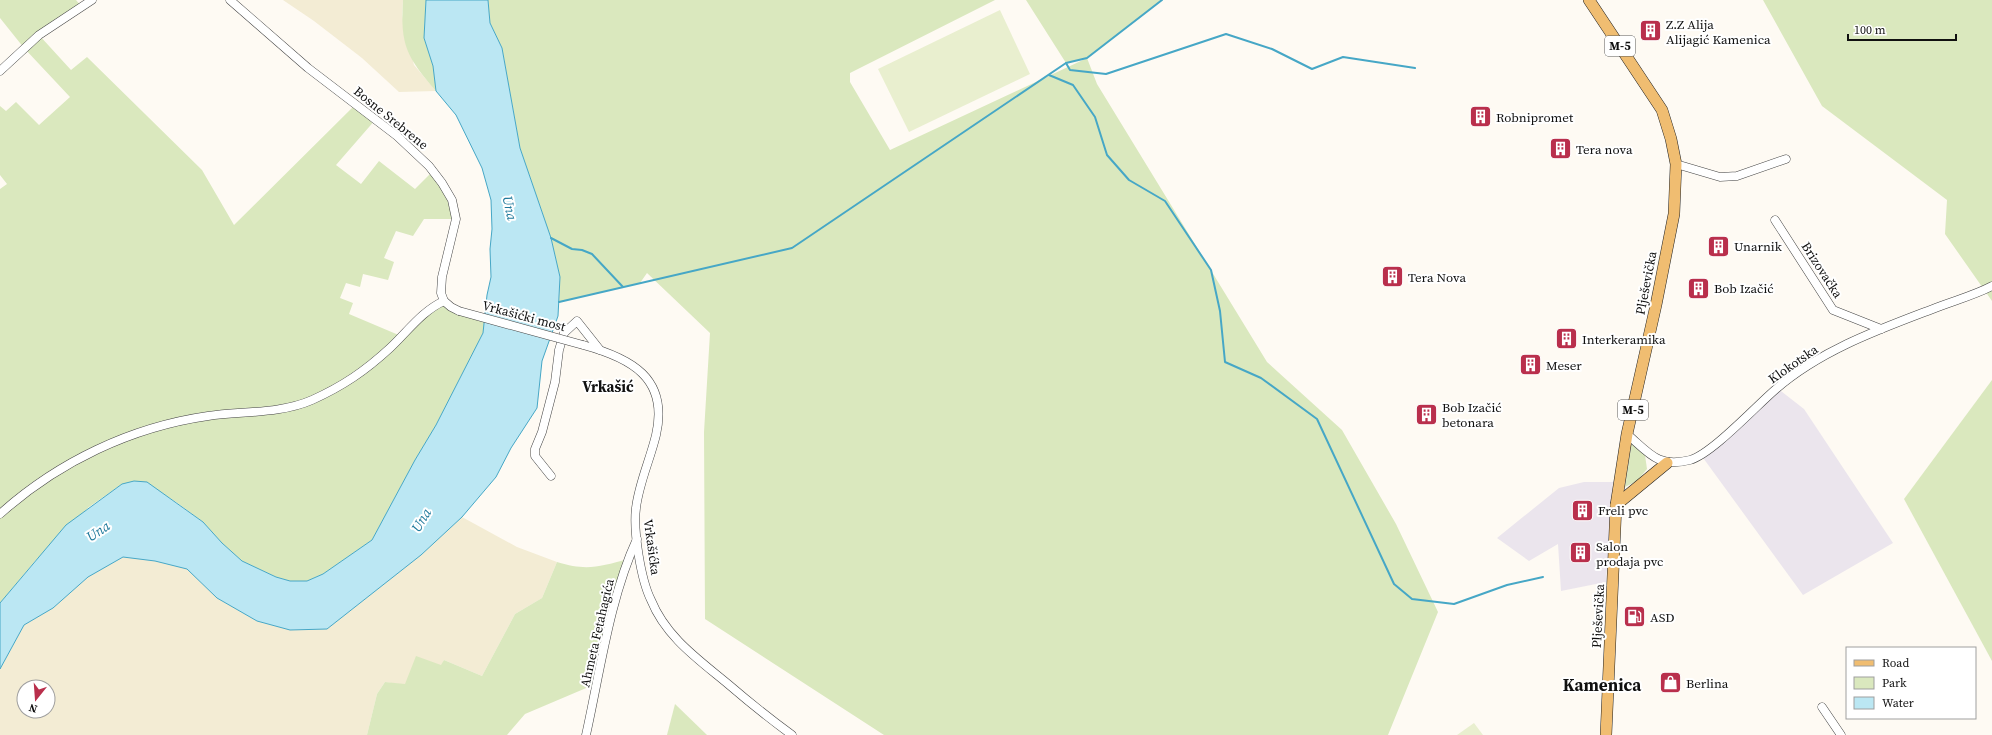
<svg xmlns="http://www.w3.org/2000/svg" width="1992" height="735" font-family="'Source Serif 4',serif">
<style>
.industrial{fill:#ebe5ed}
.farmland{fill:#f3ecd4;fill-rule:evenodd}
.green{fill:#dae8be}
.pitch{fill:#e9efcf}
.water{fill:#bbe7f3;stroke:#46a7c6}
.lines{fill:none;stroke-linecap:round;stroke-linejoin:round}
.stream{stroke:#46a7c6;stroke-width:2}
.minor-casing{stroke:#434343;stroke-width:9}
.major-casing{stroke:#212121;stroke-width:12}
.minor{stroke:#fff;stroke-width:8}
.major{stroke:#f0bd71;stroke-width:11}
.minor-bridge-casing{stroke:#434343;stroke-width:9;stroke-linecap:butt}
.minor-bridge{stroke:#fff;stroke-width:8}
.labels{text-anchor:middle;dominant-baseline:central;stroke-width:4;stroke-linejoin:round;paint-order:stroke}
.shield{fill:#fff;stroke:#585858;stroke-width:1}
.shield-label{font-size:12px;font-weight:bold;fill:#101010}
.poi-label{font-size:13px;fill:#101010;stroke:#fff;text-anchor:start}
.street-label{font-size:13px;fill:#101010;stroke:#fff}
.water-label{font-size:14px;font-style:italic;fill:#1f799b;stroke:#fff}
.quarter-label{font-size:15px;font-weight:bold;fill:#101010;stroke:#fff}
.district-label{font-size:17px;font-weight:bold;fill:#101010;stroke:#fff}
</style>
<rect width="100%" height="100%" fill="#fefaf3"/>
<g class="industrial">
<polygon points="1777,388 1804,409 1893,543 1803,595 1701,455"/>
<polygon points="1584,482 1613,482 1606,582 1561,591 1558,544 1529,561 1497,538 1559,488"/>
</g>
<g class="farmland">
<polygon points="283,0 403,0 402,15 414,65 436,91 399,92 362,58 314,21"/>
<path d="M462 517 517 547 557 562 542 598 515 614 482 676 444 660 442 665 405 685 385 682 377 694 367 735H0V669L24 625 53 608 88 577 123 557 155 561 187 569 217 598 257 621 290 630 327 629 421 555ZM24 687H48V711H24Z"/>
</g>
<g class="green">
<polygon points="0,0 76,0 81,6 39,35 71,70 87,57 202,170 234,225 356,104 376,119 336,165 361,184 379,161 415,189 433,171 442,183 456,219 424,219 413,236 396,231 384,258 394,262 388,280 363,274 360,287 346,283 340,298 353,303 349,314 401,336 444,301 487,318 483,333 436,425 415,460 372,540 323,574 307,581 290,581 276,577 242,561 222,543 203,522 176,502 160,492 122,484 89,507 35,561 0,603 0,189 7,184 0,175 0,106 6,111 16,102 39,125 70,97 24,48 0,18"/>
<path d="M403 0H426L424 38 433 66 436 91C407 57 400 46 403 0Z"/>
<polygon points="488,0 995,0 850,73 850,82 890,150 1085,59 1066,63 1026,0 1162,0 1087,58 1097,84 1267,362 1342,430 1396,524 1438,612 1388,735 884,735 705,619 704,432 710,333 647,273 640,283 559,302 560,277 551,238 520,148 502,48 490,23"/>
<polygon points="1763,0 1992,0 1992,301 1945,234 1947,200 1822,106"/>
<polygon points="1992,380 1992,661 1904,499"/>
<polygon points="1632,441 1645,455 1647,469 1637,481 1625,487"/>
<path d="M628 559 598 683 525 714 507 735H367L377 694 385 682 405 684 416 656 441 665 444 660 482 676 515 614 542 598 557 562C586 571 599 567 628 559Z"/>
<polygon points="675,704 707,735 667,735"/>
</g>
<g class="pitch">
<polygon points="1000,10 1030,74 909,132 878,69"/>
<polygon points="1474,723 1483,735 1457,735"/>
</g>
<polygon class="water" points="426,0 488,0 490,23 502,48 520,148 551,238 560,277 558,316 542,361 537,408 511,448 496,477 462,517 421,555 327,629 290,630 257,621 217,598 187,569 155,561 123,557 88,577 53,608 24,625 0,669 0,603 66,525 122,484 134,481 147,482 203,522 222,543 242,561 276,577 290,581 307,581 323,574 372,540 415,460 436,425 483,333 487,295 491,277 490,249 492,229 491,200 482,168 456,115 436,91 433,66 424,38"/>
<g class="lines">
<g class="stream">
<polyline points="1066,63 1070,70 1106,74 1226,34 1272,49 1312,69 1343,57 1415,68"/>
<polyline points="1049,75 1073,85 1095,117 1107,155 1129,180 1165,201 1211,270 1220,311 1225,362 1261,378 1317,419 1394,584 1412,599 1454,604 1507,585 1543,577"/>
<polyline points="551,238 572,249 582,250 592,254 623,287"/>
<polyline points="559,302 792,248 1066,63 1087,58 1162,0"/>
</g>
<defs>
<g id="minor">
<polyline points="230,0 308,68 397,136 429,166 442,183 452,200 456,219 442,277 441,293 444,301 451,307 459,311"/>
<polyline points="0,71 39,35 92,0"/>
<polyline points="1676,164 1720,177 1737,176 1786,159"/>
<polyline points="1775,220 1833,310 1881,329"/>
<path d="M583 345C631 358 669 378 656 435 650 460 639 483 636 508 633 531 641 580 651 600 666 637 698 659 728 684 749 702 770 719 792 735"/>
<path d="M1627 434C1650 454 1658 468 1690 460 1712 454 1757 405 1776 389 1822 349 1883 328 1938 307 1956 300 1975 295 1992 286"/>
<polyline points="551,476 535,456 535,449 542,432 555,382 559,350 564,333 577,321 600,350"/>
<path d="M0 514C58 462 131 427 208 416 242 411 280 414 312 400 343 386 365 371 390 348 408 331 422 311 444 301"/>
<polyline points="1822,707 1841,735"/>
<path d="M586 735C600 672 610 597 637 539"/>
</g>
<g id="major">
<polyline points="1589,0 1662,110 1671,139 1676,164 1674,214 1656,305 1627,434 1616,505 1606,735"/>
<polyline points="1616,505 1667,463"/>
</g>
</defs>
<use href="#minor" class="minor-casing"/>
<use href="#major" class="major-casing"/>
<use href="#minor" class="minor"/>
<use href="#major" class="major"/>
<defs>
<polyline id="minor-bridge" points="459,311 583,345"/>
</defs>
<use href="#minor-bridge" class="minor-bridge-casing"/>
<use href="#minor-bridge" class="minor-bridge"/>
</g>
<defs>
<symbol id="building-square" viewBox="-11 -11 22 22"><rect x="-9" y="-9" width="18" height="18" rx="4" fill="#b92f4c" stroke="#fff"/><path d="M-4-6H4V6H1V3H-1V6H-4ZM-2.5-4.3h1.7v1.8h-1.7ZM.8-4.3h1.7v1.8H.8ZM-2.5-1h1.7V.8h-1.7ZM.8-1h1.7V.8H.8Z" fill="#fff"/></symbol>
<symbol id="fuel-square" viewBox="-11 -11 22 22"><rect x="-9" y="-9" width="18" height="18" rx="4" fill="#b92f4c" stroke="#fff"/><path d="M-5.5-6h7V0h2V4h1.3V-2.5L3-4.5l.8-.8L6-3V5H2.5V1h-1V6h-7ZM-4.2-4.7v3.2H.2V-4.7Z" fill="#fff"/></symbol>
<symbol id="shop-square" viewBox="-11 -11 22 22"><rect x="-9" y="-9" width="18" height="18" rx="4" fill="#b92f4c" stroke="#fff"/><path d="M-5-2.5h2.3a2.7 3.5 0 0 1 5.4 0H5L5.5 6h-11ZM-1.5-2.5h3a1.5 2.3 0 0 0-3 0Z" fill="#fff"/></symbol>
</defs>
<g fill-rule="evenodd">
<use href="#building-square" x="1638" y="18" width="25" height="25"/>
<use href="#building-square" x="1468" y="104" width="25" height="25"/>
<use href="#building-square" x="1548" y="136" width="25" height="25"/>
<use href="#building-square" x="1706" y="234" width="25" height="25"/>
<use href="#building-square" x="1380" y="264" width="25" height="25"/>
<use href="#building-square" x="1686" y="276" width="25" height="25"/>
<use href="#building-square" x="1554" y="326" width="25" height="25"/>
<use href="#building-square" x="1518" y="352" width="25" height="25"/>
<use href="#building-square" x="1414" y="402" width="25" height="25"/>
<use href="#building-square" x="1570" y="498" width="25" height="25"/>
<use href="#building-square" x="1568" y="540" width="25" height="25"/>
<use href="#fuel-square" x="1622" y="604" width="25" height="25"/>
<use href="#shop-square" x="1658" y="670" width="25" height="25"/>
</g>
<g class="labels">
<g class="shield">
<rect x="1605" y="36" width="30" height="20" rx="3"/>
<rect x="1618" y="400" width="30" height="20" rx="3"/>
</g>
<g class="shield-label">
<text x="1620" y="46">M-5</text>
<text x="1633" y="410">M-5</text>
</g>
<g class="poi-label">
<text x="1666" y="24">Z.Z Alija<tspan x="1666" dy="15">Alijagić Kamenica</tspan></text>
<text x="1496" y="117">Robnipromet</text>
<text x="1576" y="149">Tera nova</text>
<text x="1734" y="246">Unarnik</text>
<text x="1408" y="277">Tera Nova</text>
<text x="1714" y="288">Bob Izačić</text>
<text x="1582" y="339">Interkeramika</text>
<text x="1546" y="365">Meser</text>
<text x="1442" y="407">Bob Izačić<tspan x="1442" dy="15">betonara</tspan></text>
<text x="1598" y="510">Freli pvc</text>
<text x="1596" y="546">Salon<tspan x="1596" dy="15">prodaja pvc</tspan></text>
<text x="1650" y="617">ASD</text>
<text x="1686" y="683">Berlina</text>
</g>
<g class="street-label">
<text transform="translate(391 118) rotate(39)">Bosne Srebrene</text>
<text transform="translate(1822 270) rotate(57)">Brizovačka</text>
<text transform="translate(1646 283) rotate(-79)">Plješevička</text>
<text transform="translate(524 316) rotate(15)">Vrkašićki most</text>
<text transform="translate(1793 364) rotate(-35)">Klokotska</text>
<text transform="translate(652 547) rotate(82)">Vrkašićka</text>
<text transform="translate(1598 616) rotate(-87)">Plješevička</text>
<text transform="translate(597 633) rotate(-77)">Ahmeta Fetahagića</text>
</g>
<g class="water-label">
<text transform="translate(510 208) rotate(78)">Una</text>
<text transform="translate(421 520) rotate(-59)">Una</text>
<text transform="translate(98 531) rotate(-34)">Una</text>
</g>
<g class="quarter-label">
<text x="608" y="386">Vrkašić</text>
</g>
<g class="district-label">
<text x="1602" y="685">Kamenica</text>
</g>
</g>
<rect x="1846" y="647" width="130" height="72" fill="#ffffff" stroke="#9f9f9f"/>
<rect x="1854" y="660" width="20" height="6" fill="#f0bd71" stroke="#9f9f9f"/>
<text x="1882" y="667" font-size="12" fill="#101010">Road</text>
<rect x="1854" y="677" width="20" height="12" fill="#dae8be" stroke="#9f9f9f"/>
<text x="1882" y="687" font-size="12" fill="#101010">Park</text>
<rect x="1854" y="697" width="20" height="12" fill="#bbe7f3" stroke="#9f9f9f"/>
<text x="1882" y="707" font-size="12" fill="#101010">Water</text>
<g transform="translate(36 699) rotate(197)"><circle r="19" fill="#ffffff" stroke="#9f9f9f"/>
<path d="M0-3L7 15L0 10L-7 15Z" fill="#b92f4c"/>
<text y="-6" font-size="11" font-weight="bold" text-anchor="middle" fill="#101010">N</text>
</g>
<path d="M1848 34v6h108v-6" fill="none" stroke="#101010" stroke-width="2"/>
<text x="1854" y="34" font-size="12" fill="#101010" stroke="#ffffff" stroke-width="3" paint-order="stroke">100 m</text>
</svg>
